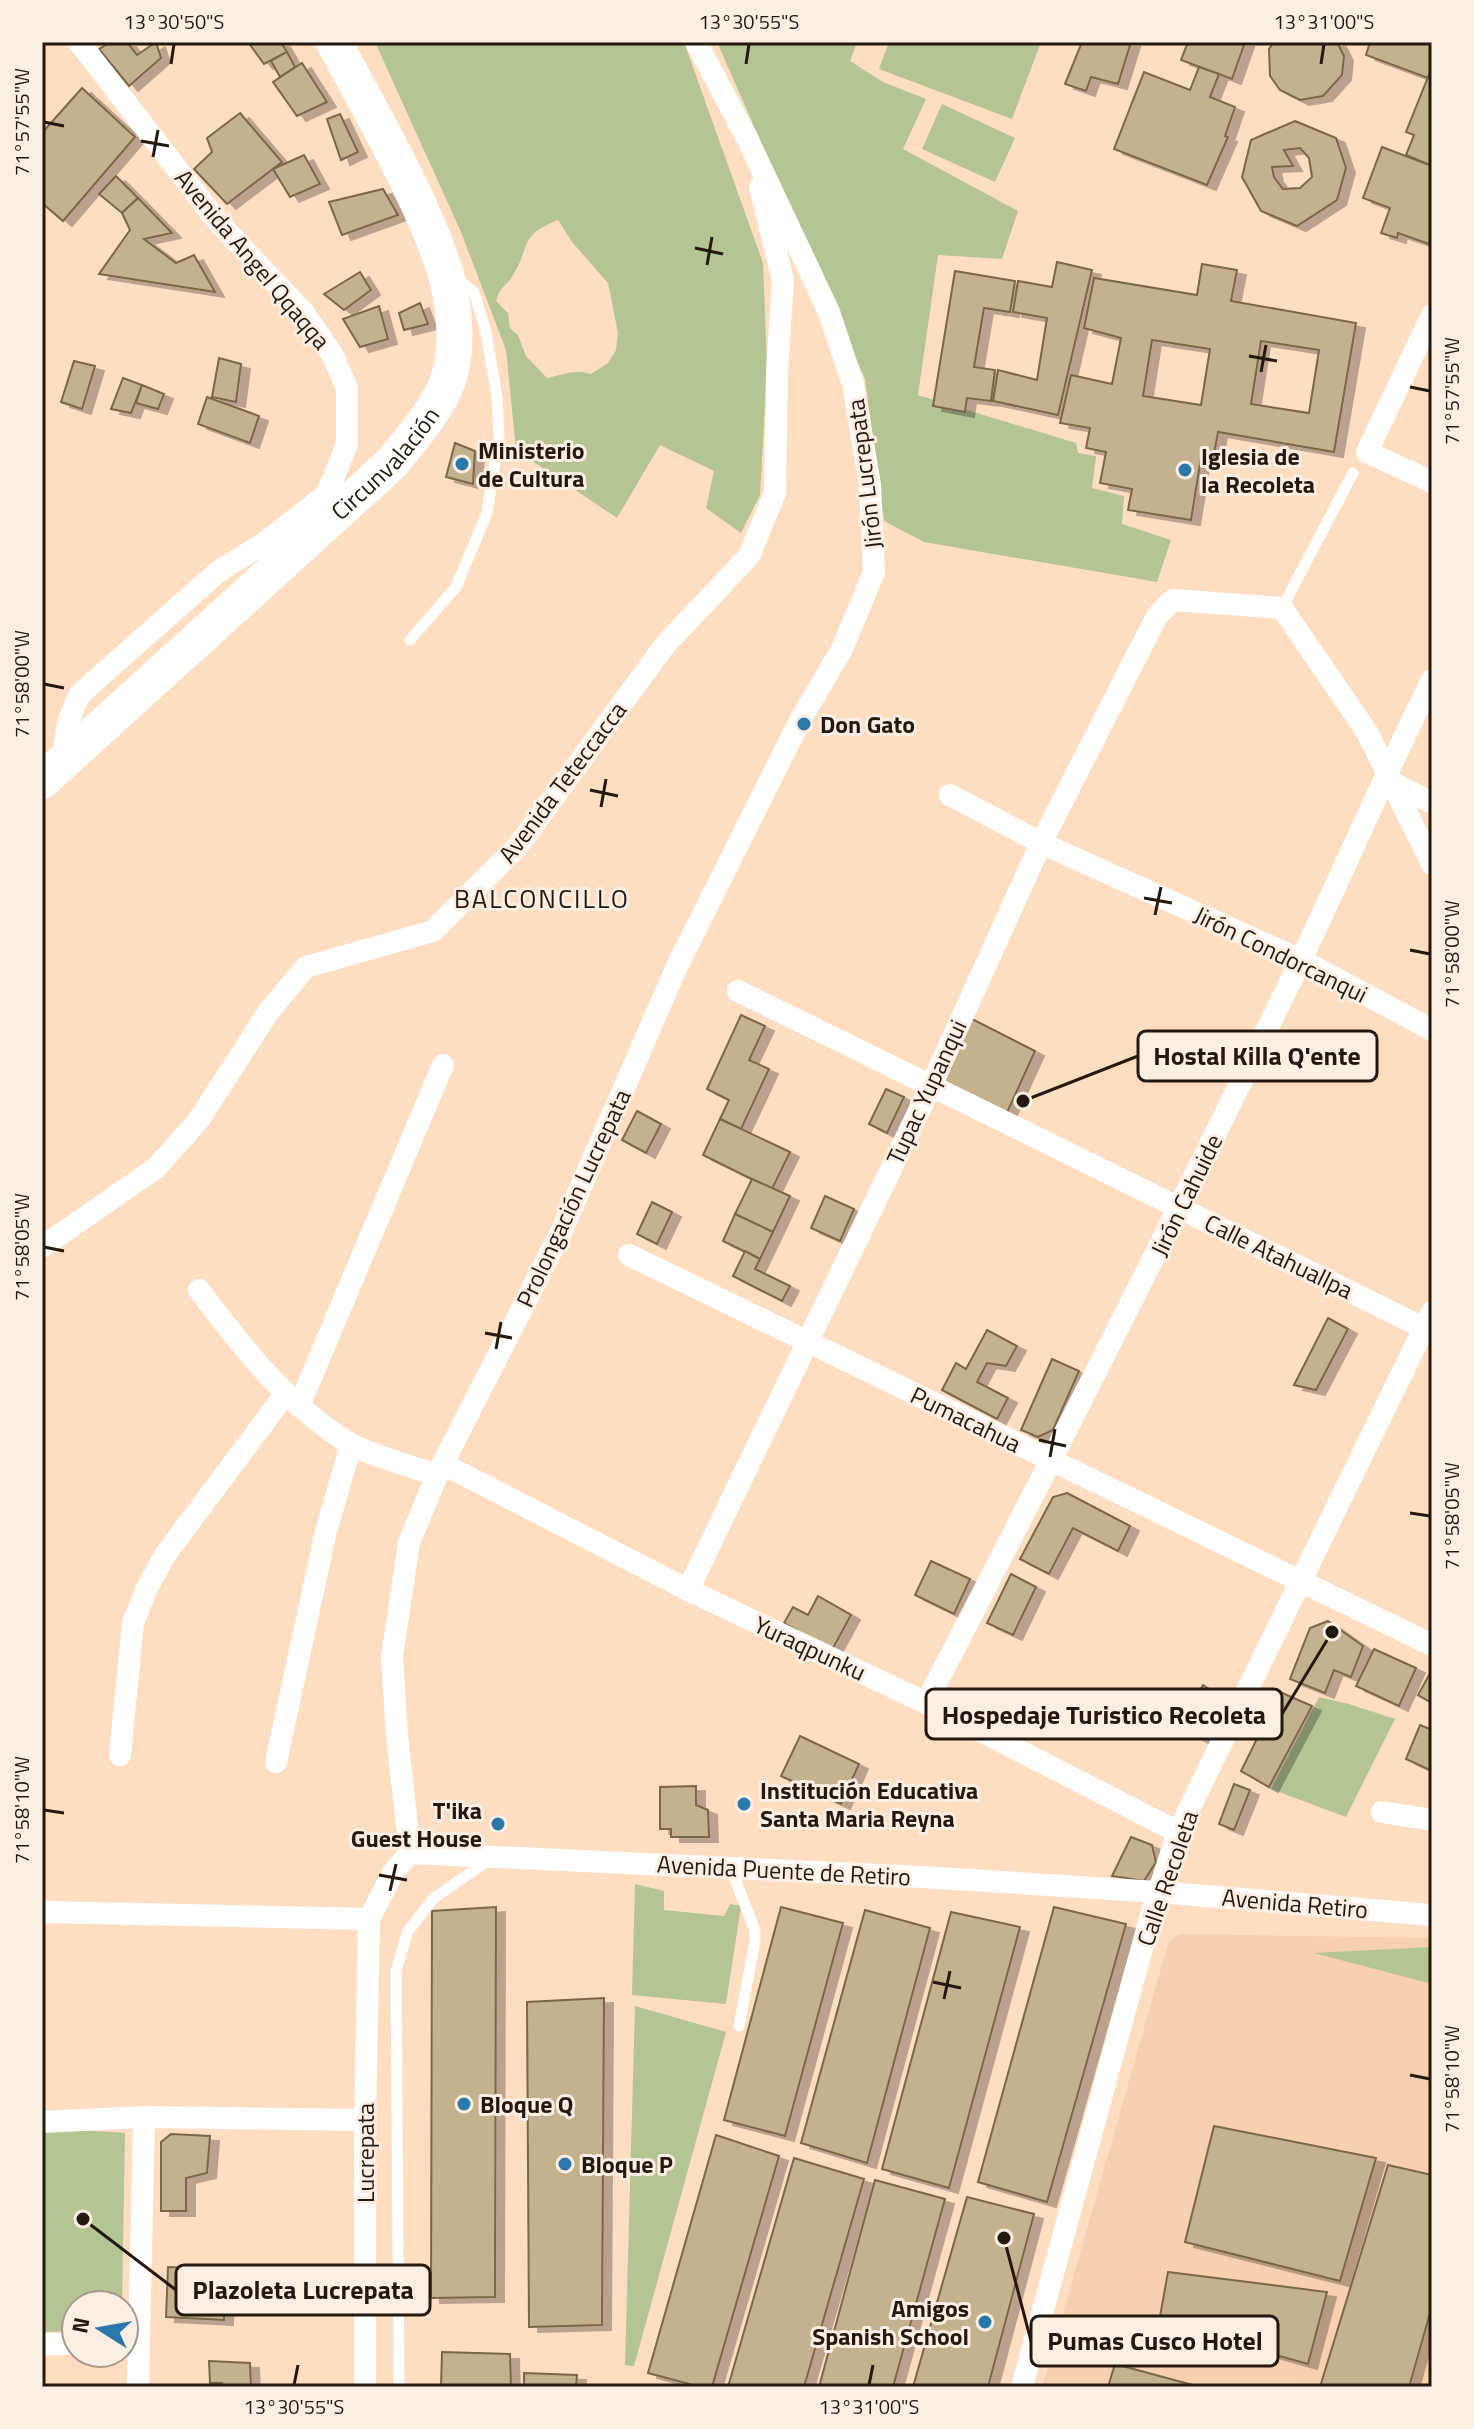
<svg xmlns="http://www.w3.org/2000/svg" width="1474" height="2429" font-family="'Titillium Web',sans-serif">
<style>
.built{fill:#f7d0af}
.green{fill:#b4c492;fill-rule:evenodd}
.building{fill:#c4b18e;stroke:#796747;stroke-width:2;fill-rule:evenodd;filter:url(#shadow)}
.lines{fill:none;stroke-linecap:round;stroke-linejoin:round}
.service{stroke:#fff;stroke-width:11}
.minor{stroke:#fff;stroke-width:22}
.trunk{stroke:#fff;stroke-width:36}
.ticks{fill:none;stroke:#25190f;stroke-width:3}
.poi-dot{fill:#2b77aa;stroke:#fbeee3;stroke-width:3}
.labels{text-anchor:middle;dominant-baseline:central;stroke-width:6;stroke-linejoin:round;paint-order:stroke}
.street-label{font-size:24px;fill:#25190f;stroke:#fbeee3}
.poi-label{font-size:24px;font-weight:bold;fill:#25190f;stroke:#fbeee3;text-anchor:start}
.neighbourhood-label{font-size:26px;letter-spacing:2px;fill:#25190f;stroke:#fbeee3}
.leader{fill:none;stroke:#25190f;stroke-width:3}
.callout-dot{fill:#25190f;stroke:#fbeee3;stroke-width:3}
.callout{fill:#fbeee3;stroke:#25190f;stroke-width:3}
.callout-label{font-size:26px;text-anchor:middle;font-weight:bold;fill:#25190f}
.neatline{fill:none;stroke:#25190f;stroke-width:3}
.ticks-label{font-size:20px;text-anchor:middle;fill:#25190f}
</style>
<defs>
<filter id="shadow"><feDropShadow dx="9" dy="5" stdDeviation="0" flood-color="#0004"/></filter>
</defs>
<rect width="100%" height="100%" fill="#feddc1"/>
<polygon class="built" points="1179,1934 1432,1938 1432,2387 1042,2387 1168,1944"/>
<g class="green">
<path d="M375 42H684L763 263 767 369 760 495 741 533 706 508 714 471 660 445 617 518 516 450 506 350 461 232ZM558 220 572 242 608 283 618 333 616 350 608 363 591 374C573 369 564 375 547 378L526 356 518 335 510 328 508 313 496 301C500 286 506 287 513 275 532 244 518 236 558 220Z"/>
<polygon points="717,42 857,42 850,61 883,82 926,99 903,149 1018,211 1002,259 938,255 918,395 1076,443 1078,453 1096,456 1092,488 1124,496 1122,524 1171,540 1157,582 924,542 884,521 865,379"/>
<polygon points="889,42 1041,42 1012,119 879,69"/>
<polygon points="942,104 1015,138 995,182 922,149"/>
<polygon points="1319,1697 1349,1704 1395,1719 1346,1817 1271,1789"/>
<polygon points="635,1884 664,1891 664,1910 724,1916 730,1904 741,1906 726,2004 632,1995"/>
<polygon points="1432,1947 1432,1984 1314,1953"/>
<polygon points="635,2006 726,2032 634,2366 625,2365"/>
<polygon points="42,2127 125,2133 122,2305 76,2305 76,2331 42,2332"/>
</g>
<g class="building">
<polygon points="111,42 127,42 137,55 156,42 161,58 129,86 99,49"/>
<polygon points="248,42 281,42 287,52 264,64"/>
<polygon points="1082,42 1131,42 1118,84 1091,77 1086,91 1065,84"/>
<polygon points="1188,42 1245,42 1232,79 1181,60"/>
<polygon points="1274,42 1337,42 1344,56 1342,75 1323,96 1300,100 1280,90 1270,76 1269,49"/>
<polygon points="1370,42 1432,42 1432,67 1428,78 1366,55"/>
<polygon points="287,52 295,67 280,77 271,61"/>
<polygon points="302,63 327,102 297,116 273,82"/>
<polygon points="1199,67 1219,74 1210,97 1235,107 1225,136 1228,137 1207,185 1114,149 1144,72 1190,90"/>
<polygon points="1432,67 1432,166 1406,155 1414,135 1406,132"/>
<polygon points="82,88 135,137 63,221 42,203 42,133"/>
<polygon points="240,113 282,162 227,204 194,169 212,152 207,138"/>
<polygon points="340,114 358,152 341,160 327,119"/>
<path d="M1295 121 1336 138 1346 168 1337 200 1297 226 1261 211 1242 177 1251 140ZM1300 148 1309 158 1312 177 1300 188 1283 189 1274 177 1272 167 1293 166 1284 150Z"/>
<polygon points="1382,147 1432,166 1432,234 1429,244 1398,233 1397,238 1381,233 1390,208 1363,198"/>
<polygon points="304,155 320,184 290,197 273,169"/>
<polygon points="116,176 138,198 122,213 99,194"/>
<polygon points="383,189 398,215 342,235 329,202"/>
<polygon points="138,198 172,233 144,239 176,263 194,255 215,292 99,274 130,230 122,213"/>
<polygon points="1057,262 1092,270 1058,415 993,401 998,370 1037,380 1047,318 1013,312 1018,281 1052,287"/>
<path d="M1202 264 1237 270 1231 301 1356 323 1334 452 1218 432 1213 460 1201 458 1191 520 1128 510 1132 489 1100 483 1106 452 1086 448 1090 428 1060 423 1071 375 1112 384 1121 338 1084 328 1094 278 1197 295ZM1152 340 1210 349 1201 405 1143 396ZM1261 341 1319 350 1309 413 1251 404Z"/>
<polygon points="955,271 1015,281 1010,312 984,308 974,367 995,370 991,401 967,398 965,412 933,406"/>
<polygon points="360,272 371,290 344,310 324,294"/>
<polygon points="420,303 428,324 404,330 399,313"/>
<polygon points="379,306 388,339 360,347 343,319"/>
<polygon points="219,358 241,364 236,402 212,397"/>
<polygon points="74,361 95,366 82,409 61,402"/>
<polygon points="123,378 142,385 131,413 111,409"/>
<polygon points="142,385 164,394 158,409 136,403"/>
<polygon points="207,397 259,416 250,443 198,424"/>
<polygon points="455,443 475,451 473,484 446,477"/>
<polygon points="741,1015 765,1026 749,1060 769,1069 741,1129 720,1119 729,1100 707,1089"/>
<polygon points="970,1018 1035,1051 1005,1117 940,1086"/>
<polygon points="886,1089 904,1097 887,1133 869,1124"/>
<polygon points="637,1111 661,1124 646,1153 622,1140"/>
<polygon points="720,1119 790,1152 772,1189 703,1155"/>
<polygon points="752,1179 790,1196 773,1232 735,1214"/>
<polygon points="825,1196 854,1209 840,1241 811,1228"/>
<polygon points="652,1202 672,1212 657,1244 637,1234"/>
<polygon points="735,1214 773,1232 760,1259 723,1241"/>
<polygon points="745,1251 760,1259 755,1269 790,1286 782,1301 733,1276"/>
<polygon points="1328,1318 1348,1329 1316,1390 1294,1385"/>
<polygon points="987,1330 1017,1346 1006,1366 987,1363 977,1382 1008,1398 997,1419 942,1390 956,1363 966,1369"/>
<polygon points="1052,1359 1079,1371 1053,1430 1038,1437 1021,1430"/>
<polygon points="1067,1493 1130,1526 1118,1551 1073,1528 1049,1574 1020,1559 1053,1497"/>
<polygon points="931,1561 970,1579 954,1614 915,1595"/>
<polygon points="1011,1574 1036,1587 1013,1635 987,1623"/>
<polygon points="818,1596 851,1615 832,1650 784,1623 793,1607 808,1615"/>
<polygon points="1328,1621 1363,1646 1351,1677 1334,1670 1325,1693 1290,1679 1310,1628"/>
<polygon points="1374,1649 1416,1668 1399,1706 1356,1686"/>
<polygon points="1429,1675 1432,1676 1432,1703 1418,1695"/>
<polygon points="1203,1685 1223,1698 1199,1738 1179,1726"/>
<polygon points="1280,1692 1312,1706 1269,1787 1241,1771"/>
<polygon points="1420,1725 1432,1730 1432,1771 1406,1759"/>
<polygon points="800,1736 859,1764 841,1804 781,1776"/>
<polygon points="1234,1784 1250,1790 1234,1830 1219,1824"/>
<polygon points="696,1786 696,1805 708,1810 709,1837 671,1837 671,1829 660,1829 660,1787"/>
<polygon points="1131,1837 1152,1845 1156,1862 1144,1881 1112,1876"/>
<polygon points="496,1907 495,2297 431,2298 432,1911"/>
<polygon points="781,1907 843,1923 785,2136 724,2120"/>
<polygon points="1054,1907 1126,1924 1047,2202 978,2182"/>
<polygon points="865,1910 930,1928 867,2163 801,2143"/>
<polygon points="951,1912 1020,1927 949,2188 882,2169"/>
<polygon points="604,1998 602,2325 529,2327 527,2002"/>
<polygon points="1214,2126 1376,2158 1340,2281 1185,2242"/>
<polygon points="171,2134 210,2136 207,2173 186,2178 186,2211 161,2211 161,2142"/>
<polygon points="716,2135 779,2156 712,2387 700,2387 648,2373"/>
<polygon points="794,2158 864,2179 804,2387 728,2387"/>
<polygon points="1388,2165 1432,2175 1432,2306 1409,2387 1320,2387"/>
<polygon points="875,2180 945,2199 893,2387 819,2387"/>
<polygon points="967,2197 1034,2214 988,2387 913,2387"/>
<polygon points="168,2267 216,2269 216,2287 225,2295 224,2320 166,2317"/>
<polygon points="1168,2272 1327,2292 1308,2364 1159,2322"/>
<polygon points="442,2352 510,2354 511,2387 441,2387"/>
<polygon points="209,2361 250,2363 251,2387 224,2387 222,2383 210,2383"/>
<polygon points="1115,2364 1200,2387 1108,2387"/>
<polygon points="524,2373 577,2375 576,2387 524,2387"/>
</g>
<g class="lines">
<g class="service">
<polyline points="1282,608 1353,473"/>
<polyline points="410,640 456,587 487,513 499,437 497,397 486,332 474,292 457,279"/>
<polyline points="731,1869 755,1930 755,1941 739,2026"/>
<polyline points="399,2387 396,1971 408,1931 434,1898 489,1860"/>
</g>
<g class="minor">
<polyline points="1432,315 1367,452 1432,482"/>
<path d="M64 764C64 737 68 717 80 694L219 571 266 542 327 494 347 444V388L332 354 304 313 218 222 79 42"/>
<polyline points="1393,783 1432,803"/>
<polyline points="950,795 1041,843 1301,960 1432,1030"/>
<polyline points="738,991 1432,1332"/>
<polyline points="42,1247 156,1168 198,1121 269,1011 306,967 433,931 518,846 665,645 749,556 775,493 777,372 783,280 760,187"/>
<polyline points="629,1255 1432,1645"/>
<path d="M199 1290C242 1347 287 1405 349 1443 371 1456 411 1466 437 1475"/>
<polyline points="299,1406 443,1065"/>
<polyline points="443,1464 688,1590 926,1703 1178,1832"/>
<polyline points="688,1590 931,1086 1041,843 1157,616 1173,600 1282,608 1367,732 1432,864"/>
<path d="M926 1703C1053 1458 1178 1212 1299 964 1344 870 1385 774 1432 680"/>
<polyline points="120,1755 133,1623 147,1588 165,1555 286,1393"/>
<polyline points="276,1762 326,1531 351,1445"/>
<polyline points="1382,1812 1432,1820"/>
<polyline points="410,1853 922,1877 1158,1892 1432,1915"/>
<polyline points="42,1912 369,1919"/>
<polyline points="42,2122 144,2117 365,2120"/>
<polyline points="42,2344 76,2344"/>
<polyline points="138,2387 144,2117"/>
<polyline points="365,2387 365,2120 369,1919 394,1871 410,1853 397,1735 392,1657 409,1543 437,1475 562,1230 679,962 802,717 842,649 874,572 870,485 853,384 829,312 748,140 696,42"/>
<polyline points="1022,2387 1151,1915 1178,1832 1432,1312"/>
</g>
<path class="trunk" id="s1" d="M42 781 392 463C411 439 432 416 445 388 460 354 455 302 444 268 419 192 371 113 334 42"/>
</g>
<path class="ticks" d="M171 64 174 44M746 64 749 44M1321 64 1324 44M44 122 64 126M141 141 169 146M153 157 158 130M695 248 723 254M707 265 712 237M1249 356 1277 361M1261 372 1266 345M1410 387 1430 391M44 684 64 688M590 790 618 796M601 807 606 779M1144 898 1172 903M1155 915 1161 887M1410 950 1430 954M44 1247 64 1251M485 1333 512 1338M496 1349 501 1322M1039 1440 1066 1446M1050 1457 1055 1429M1410 1513 1430 1516M44 1810 64 1813M379 1875 407 1880M390 1891 396 1864M933 1982 961 1988M944 1999 950 1971M1410 2075 1430 2079M294 2385 298 2365M869 2385 873 2365"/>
<g class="poi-dot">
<circle cx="462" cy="464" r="8"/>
<circle cx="1185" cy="470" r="8"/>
<circle cx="804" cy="724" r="8"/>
<circle cx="744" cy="1804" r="8"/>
<circle cx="498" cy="1824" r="8"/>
<circle cx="464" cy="2104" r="8"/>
<circle cx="565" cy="2164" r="8"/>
<circle cx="985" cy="2322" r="8"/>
</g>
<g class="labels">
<g class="street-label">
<text transform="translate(253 259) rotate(50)">Avenida Angel Qqaqqa</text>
<text stroke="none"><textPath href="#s1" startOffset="468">Circunvalación</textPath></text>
<text transform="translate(864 474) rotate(-97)">Jirón Lucrepata</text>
<text transform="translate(562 782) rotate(-53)">Avenida Teteccacca</text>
<text transform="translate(1281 954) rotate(26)">Jirón Condorcanqui</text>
<text transform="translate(926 1092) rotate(-65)">Tupac Yupanqui</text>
<text transform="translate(1186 1195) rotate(-64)">Jirón Cahuide</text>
<text transform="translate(573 1198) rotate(-65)">Prolongación Lucrepata</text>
<text transform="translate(1279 1256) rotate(26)">Calle Atahuallpa</text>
<text transform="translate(966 1419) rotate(26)">Pumacahua</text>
<text transform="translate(810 1648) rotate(25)">Yuraqpunku</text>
<text transform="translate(784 1870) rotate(3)">Avenida Puente de Retiro</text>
<text transform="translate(1167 1878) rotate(-71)">Calle Recoleta</text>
<text transform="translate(1295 1903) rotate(5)">Avenida Retiro</text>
<text transform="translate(365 2153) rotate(-90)">Lucrepata</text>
</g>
<g class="poi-label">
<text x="478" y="450">Ministerio<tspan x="478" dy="28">de Cultura</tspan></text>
<text x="1201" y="456">Iglesia de<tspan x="1201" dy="28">la Recoleta</tspan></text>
<text x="820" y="724">Don Gato</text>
<text x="760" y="1790">Institución Educativa<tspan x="760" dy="28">Santa Maria Reyna</tspan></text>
<text x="482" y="1810" text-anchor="end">T'ika<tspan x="482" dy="28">Guest House</tspan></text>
<text x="480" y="2104">Bloque Q</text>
<text x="581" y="2164">Bloque P</text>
<text x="969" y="2308" text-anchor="end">Amigos<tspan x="969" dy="28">Spanish School</tspan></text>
</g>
<g class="neighbourhood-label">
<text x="542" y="898">BALCONCILLO</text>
</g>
</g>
<path class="leader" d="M1023 1101L1138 1056M1332 1632L1282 1714M83 2219L176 2290M1004 2238L1031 2341"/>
<g class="callout-dot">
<circle cx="1023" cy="1101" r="8"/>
<circle cx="1332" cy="1632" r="8"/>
<circle cx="83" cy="2219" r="8"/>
<circle cx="1004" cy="2238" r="8"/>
</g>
<g class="callout">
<rect x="1138" y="1031" width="239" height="50" rx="8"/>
<rect x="926" y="1689" width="356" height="50" rx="8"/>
<rect x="176" y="2265" width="254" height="50" rx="8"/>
<rect x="1031" y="2316" width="247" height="50" rx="8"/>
</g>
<g class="callout-label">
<text x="1257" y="1065">Hostal Killa Q'ente</text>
<text x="1104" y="1724">Hospedaje Turistico Recoleta</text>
<text x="303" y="2299">Plazoleta Lucrepata</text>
<text x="1155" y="2350">Pumas Cusco Hotel</text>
</g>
<rect width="1474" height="2429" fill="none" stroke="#fbeee3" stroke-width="88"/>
<g transform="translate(100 2329) rotate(281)"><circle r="38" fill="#fbeee3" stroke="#a5998e" stroke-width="2"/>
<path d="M0-6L14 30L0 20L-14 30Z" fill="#2b77aa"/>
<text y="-12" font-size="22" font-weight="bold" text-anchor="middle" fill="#25190f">N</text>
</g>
<rect x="44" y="44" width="1386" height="2341" class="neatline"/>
<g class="ticks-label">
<text x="174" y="29">13°30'50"S</text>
<text x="749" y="29">13°30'55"S</text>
<text x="1324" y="29">13°31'00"S</text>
<text transform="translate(22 122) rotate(-90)" y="7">71°57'55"W</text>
<text transform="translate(1452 391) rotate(-90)" y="7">71°57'55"W</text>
<text transform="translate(22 684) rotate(-90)" y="7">71°58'00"W</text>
<text transform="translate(1452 954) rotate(-90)" y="7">71°58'00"W</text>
<text transform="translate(22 1247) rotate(-90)" y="7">71°58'05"W</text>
<text transform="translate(1452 1516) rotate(-90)" y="7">71°58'05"W</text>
<text transform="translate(22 1810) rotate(-90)" y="7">71°58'10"W</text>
<text transform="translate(1452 2079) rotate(-90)" y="7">71°58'10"W</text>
<text x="294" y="2414">13°30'55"S</text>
<text x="869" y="2414">13°31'00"S</text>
</g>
</svg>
